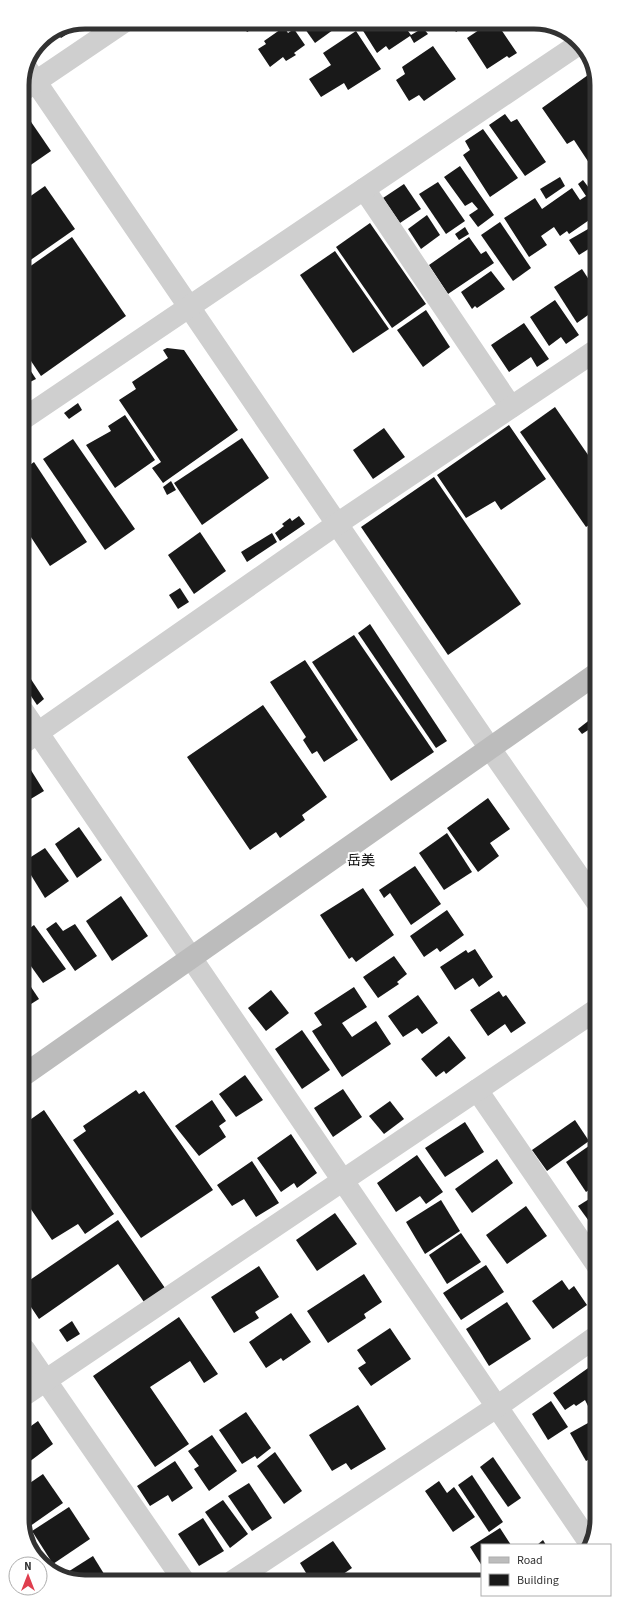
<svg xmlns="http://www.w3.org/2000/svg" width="619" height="1604" font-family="'Source Sans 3','Noto Sans JP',sans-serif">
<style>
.building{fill:#191919}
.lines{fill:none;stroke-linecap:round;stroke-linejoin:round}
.street{stroke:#cfcfcf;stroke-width:22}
.secondary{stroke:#bcbcbc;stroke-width:22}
.labels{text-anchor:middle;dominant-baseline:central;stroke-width:4;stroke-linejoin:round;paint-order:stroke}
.quarter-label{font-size:14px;fill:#000;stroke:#fff}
.rim{fill:none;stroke:#323232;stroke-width:5}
</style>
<rect width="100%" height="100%" fill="#fff"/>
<g class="building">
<polygon points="241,22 265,22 247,32"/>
<polygon points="300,22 344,22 315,43"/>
<polygon points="366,22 418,22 419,24 408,31 411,35 423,28 428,34 414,43 410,36 389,50 386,46 377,53 360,26"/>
<polygon points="449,22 471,22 456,32"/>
<polygon points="491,22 496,22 517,53 509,58 507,56 487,69 467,38"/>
<polygon points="517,22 536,22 523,31"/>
<polygon points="284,27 288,33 294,29 305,45 294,53 296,55 286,61 283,57 270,67 258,49 266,44 264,41"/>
<polygon points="71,28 72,31 61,38 57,33"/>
<polygon points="356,31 381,69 348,90 344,83 321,97 309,79 331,65 323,53"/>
<polygon points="433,46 456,79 424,101 419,95 409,101 396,80 405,74 402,67"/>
<polygon points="595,70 595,172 574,140 567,144 542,108"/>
<polygon points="25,113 51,151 22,171 22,114"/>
<polygon points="505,114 511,122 517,119 546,162 525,176 489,125"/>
<polygon points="483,129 518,178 490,197 463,155 470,150 465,141"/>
<polygon points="460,166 494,215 478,227 469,215 478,209 472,202 465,206 444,177"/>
<polygon points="595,173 595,186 589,177"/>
<polygon points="560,177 565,186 546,199 540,189"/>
<polygon points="583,180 595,196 595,216 569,234 567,231 560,236 554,227 541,236 547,245 529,257 504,218 535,198 542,209 572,188 580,200 586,196 578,184"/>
<polygon points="438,182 465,221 446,234 419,194"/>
<polygon points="404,184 421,209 400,223 383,198"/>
<polygon points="45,186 75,229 22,266 22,202"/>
<polygon points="427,215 440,235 421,249 408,229"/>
<polygon points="500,222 531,268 513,281 481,235"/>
<polygon points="370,223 426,304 392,328 336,247"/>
<polygon points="595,225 595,245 579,255 569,240"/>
<polygon points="465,227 469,234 459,240 455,234"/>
<polygon points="72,237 126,316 41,376 23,349 22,272"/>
<polygon points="469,237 481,254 486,251 494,263 448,294 429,265"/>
<polygon points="335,251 389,329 353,353 300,275"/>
<polygon points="582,269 595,289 595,310 577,323 554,287"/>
<polygon points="491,271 505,289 477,308 475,306 472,309 461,292"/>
<polygon points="555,300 579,335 566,344 561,337 549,346 530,317"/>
<polygon points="426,310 450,347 423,367 397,330"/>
<polygon points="524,323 549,359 537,367 531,357 509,372 491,345"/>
<polygon points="167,348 184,350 238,430 163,483 152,468 161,462 119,400 136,389 132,382 168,358 163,350"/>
<polygon points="23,359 36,379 28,383 23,376"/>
<polygon points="78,403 82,410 69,419 64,413"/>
<polygon points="555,407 595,465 595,521 586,527 520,432"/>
<polygon points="125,415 155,460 115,488 86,445 111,431 108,426"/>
<polygon points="509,425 546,479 501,510 495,501 466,518 437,475"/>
<polygon points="384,428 405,457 373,479 353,450"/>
<polygon points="242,438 269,478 202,525 174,483"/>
<polygon points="73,439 135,529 105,550 43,459"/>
<polygon points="34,462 87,542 50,566 23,525 23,470"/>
<polygon points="434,477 521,604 448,655 361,527"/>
<polygon points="171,481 176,490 167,495 163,487"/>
<polygon points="299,516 305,524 280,541 275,533 284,526 282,524 290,518 292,521"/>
<polygon points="595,527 595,534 596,541 589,531"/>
<polygon points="200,532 226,571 194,594 168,555"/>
<polygon points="272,533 277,542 247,562 241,552"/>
<polygon points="180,588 189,602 178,609 169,595"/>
<polygon points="370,624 447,741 436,748 358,633"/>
<polygon points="354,635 434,752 391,781 312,662"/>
<polygon points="305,660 358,740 324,762 317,751 312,754 303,740 306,737 270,682"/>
<polygon points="23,667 44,699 37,705 23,684"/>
<polygon points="263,705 327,797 302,815 305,820 280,838 276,832 250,850 187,757"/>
<polygon points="592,718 596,725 582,734 578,729"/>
<polygon points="24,759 44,791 29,800 27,796 23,798"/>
<polygon points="488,798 510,829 490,843 499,856 478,872 447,828"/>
<polygon points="79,827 102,860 77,878 55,844"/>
<polygon points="447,833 472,872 444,890 419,853"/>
<polygon points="45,848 69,881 45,898 23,862"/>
<polygon points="415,866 441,904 411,925 390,893 384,898 379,890"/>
<polygon points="363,888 394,935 356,962 352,957 349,959 320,915"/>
<polygon points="121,896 148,936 112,961 86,921"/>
<polygon points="23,905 27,911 23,914"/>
<polygon points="447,910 464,935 440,952 437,948 424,957 410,936"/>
<polygon points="56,922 63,931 75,924 97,956 75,971 46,929"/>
<polygon points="34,925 66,969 43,983 23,955 23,933"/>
<polygon points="475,949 493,977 479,987 473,978 455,990 440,967 466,950 468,953"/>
<polygon points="394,956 407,974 397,982 399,984 378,998 363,977"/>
<polygon points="23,975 39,999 23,1009"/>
<polygon points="354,987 367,1007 342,1023 352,1037 376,1021 391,1044 342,1077 312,1031 322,1025 314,1013"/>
<polygon points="271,990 289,1013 266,1031 248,1008"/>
<polygon points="499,991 503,997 506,995 526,1023 511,1033 505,1024 488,1036 470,1010"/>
<polygon points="418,995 438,1023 422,1034 417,1028 403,1037 388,1016"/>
<polygon points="302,1030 330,1070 302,1089 275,1049"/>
<polygon points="449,1036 466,1058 446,1074 444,1071 436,1077 421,1059"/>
<polygon points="245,1075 263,1100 236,1117 219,1094"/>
<polygon points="343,1089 362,1117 333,1137 314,1108"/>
<polygon points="136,1090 139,1094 144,1091 213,1190 141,1238 73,1140 86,1131 83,1126"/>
<polygon points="212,1100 226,1121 219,1126 226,1137 199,1156 175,1126"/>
<polygon points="390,1101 404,1119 384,1134 369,1116"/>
<polygon points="44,1110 114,1214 85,1234 78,1224 52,1240 24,1199 24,1124"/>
<polygon points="575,1120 589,1141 547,1171 532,1150"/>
<polygon points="465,1122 484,1152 445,1177 425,1148"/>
<polygon points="291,1134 317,1173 297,1188 294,1183 281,1192 257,1158"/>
<polygon points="596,1141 596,1185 586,1192 566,1162"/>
<polygon points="417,1155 443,1192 426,1204 420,1196 396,1212 377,1183"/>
<polygon points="497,1159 513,1183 472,1213 455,1189"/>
<polygon points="252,1161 279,1203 256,1217 244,1199 232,1206 217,1185"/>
<polygon points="597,1194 597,1220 591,1224 578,1206"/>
<polygon points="441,1200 460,1231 425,1254 406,1222"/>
<polygon points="526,1206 547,1236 507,1264 486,1235"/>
<polygon points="335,1213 357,1244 317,1271 296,1240"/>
<polygon points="118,1220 165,1288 144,1302 118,1264 39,1319 29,1304 24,1307 24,1284"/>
<polygon points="461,1233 481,1262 447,1284 429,1255"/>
<polygon points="486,1265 504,1292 461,1320 443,1293"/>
<polygon points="259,1266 279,1297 255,1312 259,1318 234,1333 211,1297"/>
<polygon points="364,1274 382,1302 364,1314 366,1318 328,1343 307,1311"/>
<polygon points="562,1280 569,1290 574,1286 587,1305 553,1329 532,1301"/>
<polygon points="507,1302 531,1339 489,1366 466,1329"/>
<polygon points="291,1313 311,1342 283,1361 281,1358 266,1368 249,1342"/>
<polygon points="179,1317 218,1374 204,1383 190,1361 150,1387 189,1444 155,1467 93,1376"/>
<polygon points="72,1321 80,1334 67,1342 59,1330"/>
<polygon points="390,1328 411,1359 371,1386 358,1368 366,1363 357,1350"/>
<polygon points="591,1366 597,1375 597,1400 588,1406 585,1400 576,1406 574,1404 565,1410 553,1393"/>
<polygon points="551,1401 568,1427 548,1440 532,1414"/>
<polygon points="358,1405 386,1449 351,1470 346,1463 332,1471 309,1435"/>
<polygon points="246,1412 271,1448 257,1459 255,1456 242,1464 219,1430"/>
<polygon points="597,1418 597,1455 586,1461 570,1433"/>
<polygon points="38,1421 53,1444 29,1462 26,1457 24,1458 24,1431"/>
<polygon points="212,1435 237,1471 209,1491 194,1469 199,1466 188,1451"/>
<polygon points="275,1452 302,1491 284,1504 257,1466"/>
<polygon points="493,1457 521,1498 508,1507 480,1467"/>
<polygon points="175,1461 193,1488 172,1502 168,1495 150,1506 137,1486"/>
<polygon points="43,1474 63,1503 26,1529 24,1525 24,1487"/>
<polygon points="472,1475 503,1522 489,1532 458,1485"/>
<polygon points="439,1481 447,1493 454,1487 475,1517 453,1532 425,1491"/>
<polygon points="249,1483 272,1518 252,1531 228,1496"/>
<polygon points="223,1500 248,1534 230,1548 205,1512"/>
<polygon points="69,1507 90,1539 53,1564 32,1531"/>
<polygon points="203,1518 224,1551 199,1566 178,1534"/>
<polygon points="500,1528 511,1545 482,1545 482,1566 470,1547"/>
<polygon points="543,1540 546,1545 537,1545"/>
<polygon points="333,1541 352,1568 333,1581 311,1581 300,1563"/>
<polygon points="93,1556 109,1582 81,1582 63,1575"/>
<polygon points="363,1576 366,1581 356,1581"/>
</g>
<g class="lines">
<g class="street">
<polyline points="27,69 489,747 596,901"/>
<polyline points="22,91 124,22"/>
<polyline points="364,189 511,407"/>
<polyline points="23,419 579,44"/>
<polyline points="23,711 589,1542"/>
<polyline points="23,743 337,524 595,351"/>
<polyline points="477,1090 597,1265"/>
<polyline points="24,1349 184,1581"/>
<polyline points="24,1395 596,1010"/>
<polyline points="233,1581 498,1406 597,1336"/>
</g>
<polyline class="secondary" points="24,1075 596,674"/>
</g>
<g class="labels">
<g class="quarter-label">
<text x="361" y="861">岳美</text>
</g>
</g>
<path d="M0 0H619V1604H0ZM85 29H534A56 56 0 0 1 590 85V1519A56 56 0 0 1 534 1575H85A56 56 0 0 1 29 1519V85A56 56 0 0 1 85 29Z" fill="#fff" fill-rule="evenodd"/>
<path class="rim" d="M85 29H534A56 56 0 0 1 590 85V1519A56 56 0 0 1 534 1575H85A56 56 0 0 1 29 1519V85A56 56 0 0 1 85 29Z"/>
<rect x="481" y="1544" width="130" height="52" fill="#ffffff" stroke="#adadad"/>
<rect x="489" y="1557" width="20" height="6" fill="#bcbcbc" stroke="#adadad"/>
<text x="517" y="1564" font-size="12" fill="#323232">Road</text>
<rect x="489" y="1574" width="20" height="12" fill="#191919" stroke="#adadad"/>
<text x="517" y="1584" font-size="12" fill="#323232">Building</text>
<g transform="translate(28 1576)"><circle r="19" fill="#ffffff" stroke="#adadad"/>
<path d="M0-3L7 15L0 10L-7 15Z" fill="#df3e4e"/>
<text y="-6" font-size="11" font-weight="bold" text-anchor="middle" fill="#323232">N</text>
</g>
</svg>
